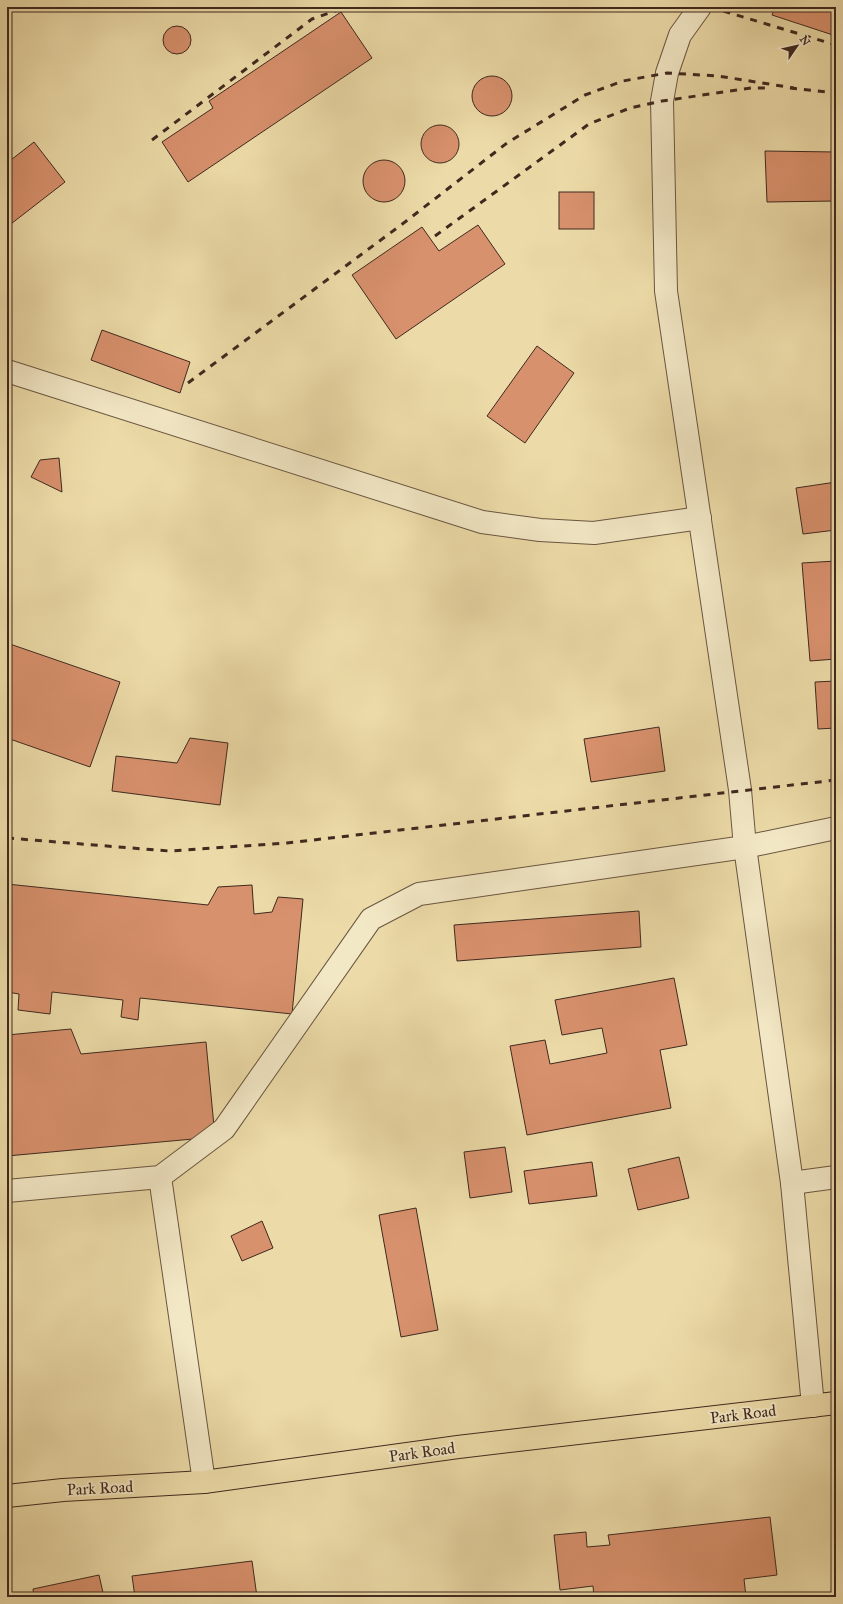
<svg xmlns="http://www.w3.org/2000/svg" width="843" height="1604" font-family="'IM FELL Great Primer',serif">
<style>
.building{fill:#d8916d;stroke:#3f291f}
.lines{fill:none;stroke-linecap:round;stroke-linejoin:round}
.minor-casing{stroke:#6a5641;stroke-width:24}
.highway-casing{stroke:#3f291f;stroke-width:24}
.minor{stroke:#f3e8c6;stroke-width:22}
.highway{stroke:#ecdba8;stroke-width:22}
.rail{stroke:#3f291f;stroke-width:3;stroke-dasharray:7 7;stroke-linecap:butt}
.labels{text-anchor:middle;dominant-baseline:central;stroke-width:4;stroke-linejoin:round;paint-order:stroke}
.street-label{font-size:16px;fill:#3f291f;stroke:#f3e8c6}
</style>
<rect width="100%" height="100%" fill="#ecdba8"/>
<filter id="stains"><feTurbulence type="fractalNoise" baseFrequency=".005" numOctaves="4"/><feColorMatrix values="0 0 0 0 .2 0 0 0 0 .09 0 0 0 0 .02 0 0 0 .5 -.17"/></filter>
<radialGradient id="worn" r=".72"><stop offset=".6" stop-color="#630" stop-opacity="0"/><stop offset="1" stop-color="#630" stop-opacity=".3"/></radialGradient>
<g class="building">
<polygon points="775,7 836,7 836,36 772,15"/>
<polygon points="341,12 372,58 188,182 162,142 213,108 209,101"/>
<circle cx="177" cy="40" r="14"/>
<circle cx="492" cy="96" r="20"/>
<circle cx="440" cy="144" r="19"/>
<polygon points="34,142 65,182 7,227 7,163"/>
<polygon points="765,151 836,152 836,201 767,202"/>
<circle cx="384" cy="181" r="21"/>
<rect x="559" y="192" width="35" height="37"/>
<polygon points="478,225 505,264 396,339 352,275 422,227 439,251"/>
<polygon points="102,330 190,362 180,393 91,360"/>
<polygon points="537,346 574,373 525,443 487,416"/>
<polygon points="59,458 62,492 31,477 40,460"/>
<polygon points="836,482 836,530 803,534 796,488"/>
<polygon points="836,561 836,659 810,661 802,563"/>
<polygon points="7,643 120,682 90,767 7,738"/>
<polygon points="836,681 836,728 818,729 815,682"/>
<polygon points="659,727 665,771 591,782 584,739"/>
<polygon points="190,738 228,743 220,805 112,791 116,756 177,763"/>
<polygon points="7,884 208,905 218,887 252,885 254,914 272,912 278,897 303,899 292,1014 140,998 138,1020 121,1017 123,1000 52,992 50,1014 18,1010 19,994 7,992"/>
<polygon points="639,911 641,947 457,961 454,925"/>
<polygon points="674,978 687,1045 660,1050 671,1108 527,1135 510,1046 545,1040 550,1064 607,1053 602,1028 562,1035 555,1000"/>
<polygon points="71,1029 81,1054 206,1042 215,1137 7,1156 7,1035"/>
<polygon points="505,1147 512,1192 470,1198 464,1152"/>
<polygon points="679,1157 689,1198 638,1210 628,1169"/>
<polygon points="592,1162 597,1196 529,1204 524,1171"/>
<polygon points="416,1208 438,1330 401,1337 379,1215"/>
<polygon points="262,1221 273,1248 242,1261 231,1236"/>
<polygon points="770,1517 777,1575 744,1579 746,1597 594,1597 593,1586 560,1590 554,1535 586,1532 587,1547 610,1545 608,1535"/>
<polygon points="252,1561 257,1597 135,1597 132,1576"/>
<polygon points="99,1575 104,1597 34,1597 33,1589"/>
</g>
<g class="lines">
<defs>
<g id="minor">
<polyline points="700,7 680,35 667,73 662,101 666,291 740,790 745,847 792,1183 813,1406"/>
<polyline points="7,371 482,522 540,530 594,533 700,518"/>
<polyline points="160,1177 204,1482"/>
<polyline points="792,1183 836,1177"/>
<polyline points="7,1191 160,1177 224,1129 371,919 419,894 745,847 836,828"/>
</g>
<polyline id="highway" points="7,1496 63,1490 204,1482 458,1447 836,1403"/>
</defs>
<use href="#minor" class="minor-casing"/>
<use href="#highway" class="highway-casing"/>
<use href="#minor" class="minor"/>
<use href="#highway" class="highway"/>
<g class="rail">
<polyline points="710,7 836,45"/>
<polyline points="790,88 836,93"/>
<polyline points="152,140 312,19 347,7"/>
<polyline points="435,236 589,124 630,108 662,101 751,88 766,88"/>
<polyline points="188,383 405,222 507,143 585,95 623,81 667,73 718,76 794,88"/>
<polyline points="7,838 169,851 287,843 836,780"/>
</g>
</g>
<g class="labels">
<g class="street-label">
<text transform="translate(743 1414) rotate(-7)">Park Road</text>
<text transform="translate(422 1452) rotate(-8)">Park Road</text>
<text transform="translate(100 1488) rotate(-3)">Park Road</text>
</g>
</g>
<rect width="843" height="1604" fill="none" stroke="#ecdba8" stroke-width="24"/>
<rect x="8" y="8" width="827" height="1588" fill="none" stroke="#3f291f" stroke-width="2"/>
<rect x="12" y="12" width="819" height="1580" fill="none" stroke="#3f291f"/>
<g transform="translate(797 46) rotate(56)" stroke="#f3e8c6" stroke-width="3" paint-order="stroke">
<path d="M0-3L7 15L0 10L-7 15Z" fill="#3f291f"/>
<text y="-6" font-size="11" font-weight="bold" text-anchor="middle" fill="#3f291f">N</text>
</g>
<rect width="100%" height="100%" filter="url(#stains)"/>
<rect width="100%" height="100%" fill="url(#worn)"/>
</svg>
